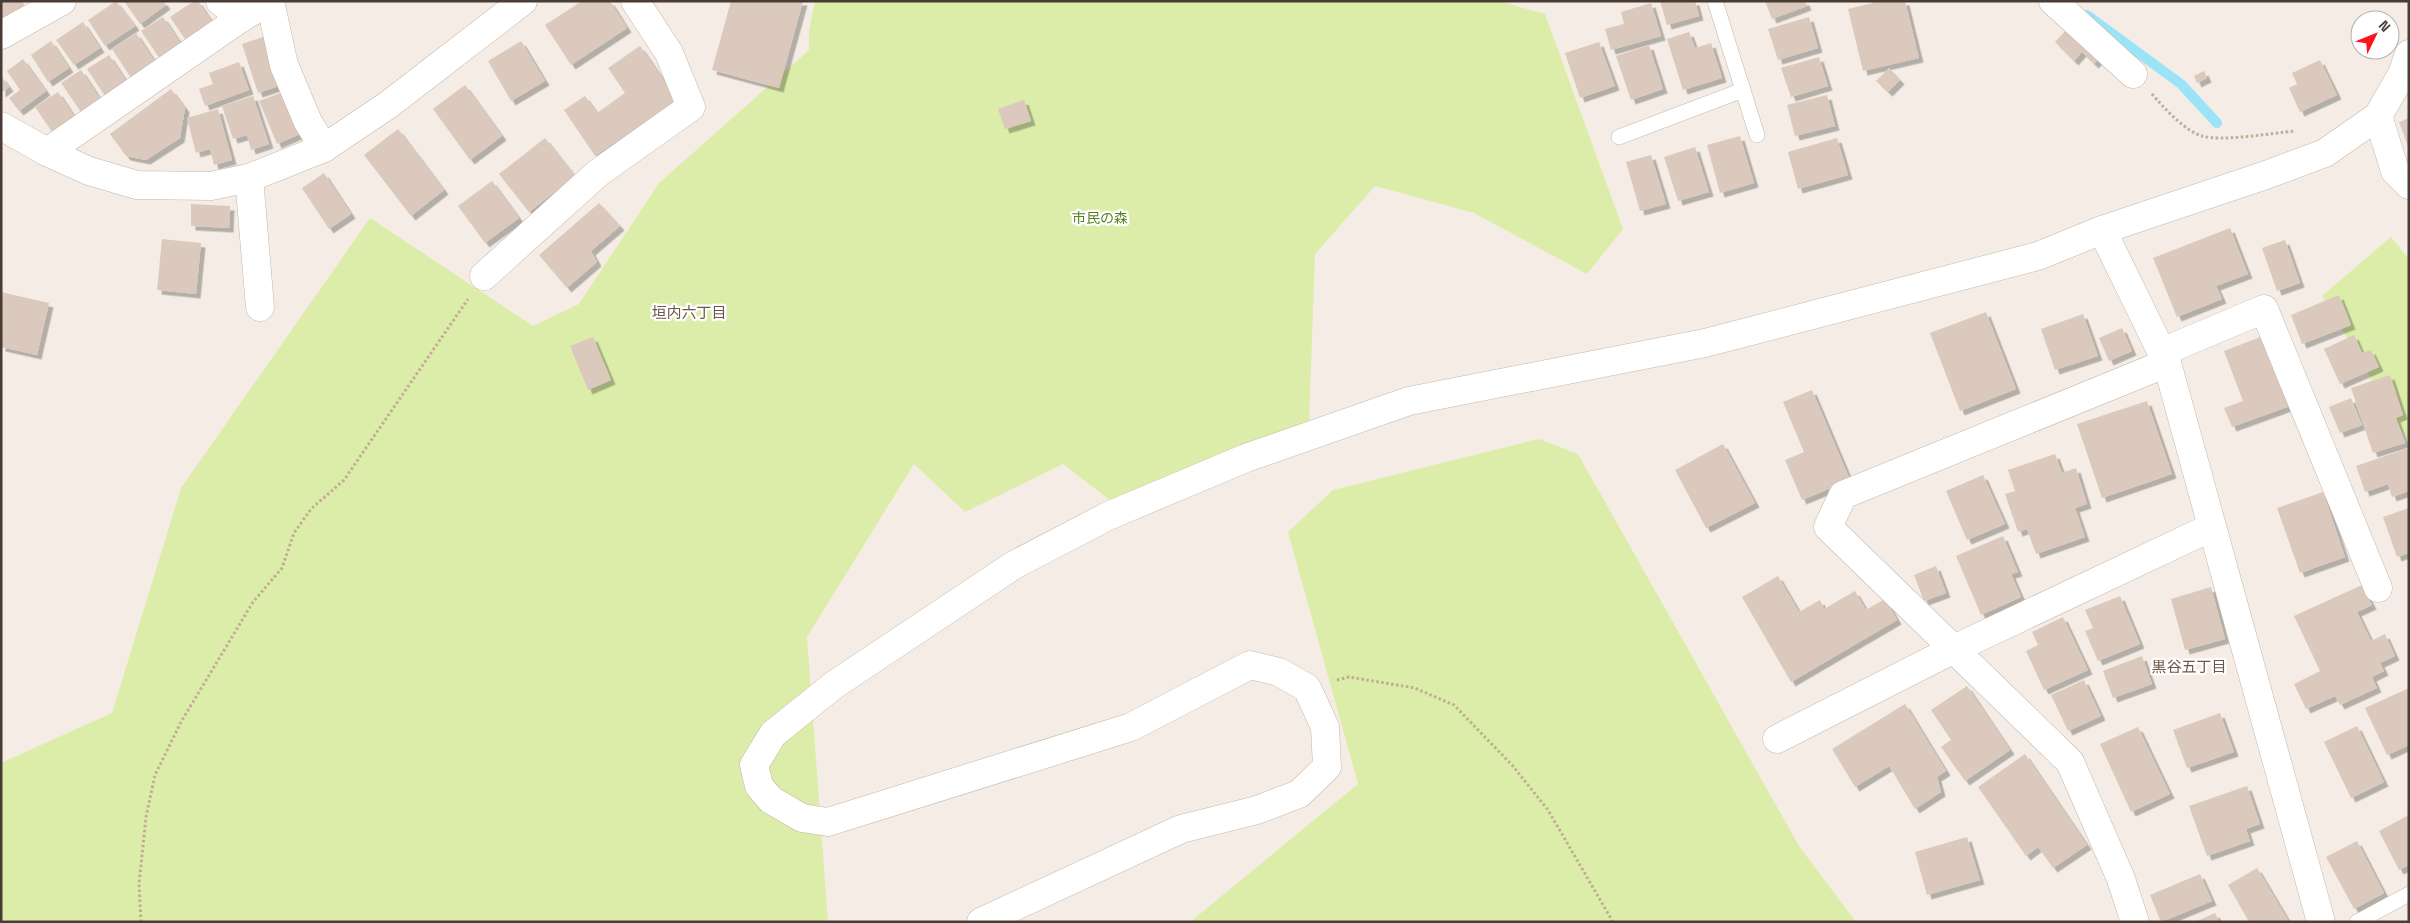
<svg xmlns="http://www.w3.org/2000/svg" width="2410" height="923" font-family="'Space Grotesk','Noto Sans JP',sans-serif">
<style>
.green{fill:#dceda9}
.lines{fill:none;stroke-linecap:round;stroke-linejoin:round}
.stream{stroke:#9be4f8;stroke-width:10}
.building{fill:#dac9bc;filter:url(#shadow)}
.lane-casing{stroke:#c4b6aa;stroke-width:16}
.street-casing{stroke:#c4b6aa;stroke-width:29}
.path{stroke:#c4ab96;stroke-width:3;stroke-dasharray:2.5 2.5;stroke-linecap:butt}
.lane{stroke:#fff;stroke-width:15}
.street{stroke:#fff;stroke-width:28}
.labels{text-anchor:middle;dominant-baseline:central;stroke-width:4.5;stroke-linejoin:round;paint-order:stroke}
.park-label{font-size:14px;fill:#578021;stroke:#fff}
.neighbourhood-label{font-size:15px;fill:#6c584a;stroke:#fff}
</style>
<defs>
<filter id="shadow"><feDropShadow dx="4.5" dy="4.5" stdDeviation="0" flood-color="#0004"/></filter>
</defs>
<rect width="100%" height="100%" fill="#f5ede5"/>
<g class="green">
<polygon points="815,1 1499,1 1545,14 1623,229 1587,274 1474,213 1375,186 1315,254 1309,423 1111,501 1063,464 965,512 914,464 807,637 828,922 1,922 1,763 112,713 181,488 370,218 533,326 579,304 659,183 809,50 809,30"/>
<polygon points="2391,237 2409,259 2409,443 2322,296"/>
<polygon points="1539,439 1578,454 1799,846 1856,922 1190,922 1358,784 1288,532 1333,490"/>
</g>
<g class="lines">
<polyline class="stream" points="2087,15 2181,84 2217,123"/>
</g>
<g class="building">
<polygon points="1,1 22,1 27,10 1,24"/>
<polygon points="116,1 135,26 105,46 88,20"/>
<polygon points="124,1 163,1 166,5 140,24"/>
<polygon points="194,1 198,1 213,24 187,42 170,17"/>
<polygon points="582,1 610,1 627,28 571,65 545,25"/>
<polygon points="731,1 803,1 779,88 712,70"/>
<polygon points="1660,1 1695,1 1699,16 1667,25"/>
<polygon points="1765,1 1805,1 1807,6 1772,19"/>
<polygon points="1873,1 1905,1 1919,58 1863,71 1848,9 1873,3"/>
<polygon points="1651,3 1661,36 1611,50 1605,29 1624,24 1621,12"/>
<polygon points="163,17 183,47 162,62 141,31"/>
<polygon points="1809,17 1818,48 1778,60 1768,29"/>
<polygon points="83,22 100,48 74,65 56,40"/>
<polygon points="2069,27 2100,58 2094,64 2082,52 2074,61 2055,42"/>
<polygon points="1689,32 1695,48 1711,43 1722,78 1683,90 1667,39"/>
<polygon points="136,33 157,65 133,81 112,49"/>
<polygon points="266,36 282,85 258,93 242,44"/>
<polygon points="51,41 69,68 48,82 31,55"/>
<polygon points="521,41 545,81 511,101 488,61"/>
<polygon points="1599,42 1615,86 1580,98 1565,53"/>
<polygon points="1649,45 1663,89 1631,100 1616,56"/>
<polygon points="640,46 677,100 595,156 564,110 585,96 597,113 625,93 608,68"/>
<polygon points="109,55 128,84 107,99 87,69"/>
<polygon points="1819,57 1828,86 1791,97 1781,68"/>
<polygon points="23,59 46,91 19,111 9,98 20,90 7,71"/>
<polygon points="2320,60 2337,95 2300,112 2289,88 2297,84 2292,73"/>
<polygon points="239,62 249,90 205,106 199,89 213,84 209,73"/>
<polygon points="1889,68 1900,80 1888,92 1876,81"/>
<polygon points="81,70 102,102 83,115 61,83"/>
<polygon points="2204,71 2207,78 2197,83 2194,76"/>
<polygon points="1,76 9,87 1,93"/>
<polygon points="465,85 502,136 470,160 433,109"/>
<polygon points="171,89 185,108 180,138 146,160 126,156 110,134"/>
<polygon points="58,92 74,116 52,132 35,107"/>
<polygon points="283,92 300,134 277,144 259,101"/>
<polygon points="1827,95 1835,126 1795,136 1787,105"/>
<polygon points="253,96 269,144 251,150 247,135 233,139 222,106"/>
<polygon points="1024,100 1031,121 1005,129 998,109"/>
<polygon points="218,109 232,160 214,165 210,149 196,153 187,118"/>
<polygon points="2409,118 2409,149 2399,122"/>
<polygon points="398,129 444,190 411,216 364,155"/>
<polygon points="1740,136 1754,183 1720,193 1707,145"/>
<polygon points="545,138 575,176 529,212 499,174"/>
<polygon points="1837,138 1848,175 1798,189 1788,152"/>
<polygon points="1695,147 1709,192 1678,201 1664,157"/>
<polygon points="1651,155 1666,204 1640,211 1626,162"/>
<polygon points="324,173 351,214 329,229 302,188"/>
<polygon points="492,181 519,218 485,243 458,206"/>
<polygon points="599,203 620,226 591,251 597,262 567,288 539,255"/>
<polygon points="191,204 230,206 229,228 191,226"/>
<polygon points="2230,228 2248,274 2216,286 2222,299 2177,317 2153,258"/>
<polygon points="162,239 201,243 196,294 157,290"/>
<polygon points="2285,240 2300,283 2277,291 2262,248"/>
<polygon points="1,292 49,303 37,355 1,347"/>
<polygon points="2339,295 2351,325 2302,344 2291,315"/>
<polygon points="1986,312 2016,389 1960,411 1930,333"/>
<polygon points="2083,314 2098,356 2055,370 2041,329"/>
<polygon points="2122,328 2132,351 2109,361 2099,338"/>
<polygon points="2354,335 2362,353 2371,350 2379,367 2340,384 2324,349"/>
<polygon points="2263,336 2290,406 2232,427 2224,408 2243,401 2224,351"/>
<polygon points="593,337 611,380 588,390 570,346"/>
<polygon points="2390,375 2403,415 2396,418 2405,443 2373,453 2351,388"/>
<polygon points="1812,390 1850,480 1802,500 1785,460 1804,452 1783,402"/>
<polygon points="2351,398 2362,425 2340,433 2329,407"/>
<polygon points="2147,401 2172,474 2102,498 2077,424"/>
<polygon points="1723,444 1755,503 1706,528 1675,470"/>
<polygon points="2409,448 2409,491 2392,497 2388,484 2365,492 2356,466"/>
<polygon points="2055,454 2062,473 2076,468 2087,504 2075,508 2085,537 2036,554 2027,529 2018,532 2005,494 2015,491 2008,470"/>
<polygon points="1983,475 2005,524 1967,540 1946,491"/>
<polygon points="2323,492 2345,557 2300,573 2277,508"/>
<polygon points="2409,508 2409,553 2397,557 2383,517"/>
<polygon points="2003,536 2018,572 2011,574 2021,597 1981,615 1956,556"/>
<polygon points="1936,566 1946,593 1924,601 1914,575"/>
<polygon points="1778,576 1799,612 1820,600 1824,609 1855,591 1866,610 1885,599 1897,620 1791,682 1742,597"/>
<polygon points="2362,585 2372,605 2357,612 2371,641 2385,634 2395,656 2380,663 2384,671 2372,677 2377,688 2340,705 2335,696 2306,709 2294,684 2320,671 2294,616"/>
<polygon points="2211,587 2225,639 2185,650 2171,599"/>
<polygon points="2120,596 2140,644 2098,661 2085,631 2093,628 2085,610"/>
<polygon points="2063,617 2088,670 2044,690 2026,651 2038,645 2032,632"/>
<polygon points="2142,656 2152,684 2113,698 2103,671"/>
<polygon points="2084,680 2101,716 2068,731 2051,695"/>
<polygon points="1967,686 2010,750 1965,781 1941,747 1951,740 1931,710"/>
<polygon points="2409,688 2409,745 2387,755 2365,708"/>
<polygon points="1905,704 1946,771 1937,777 1941,792 1915,809 1889,766 1855,787 1832,749"/>
<polygon points="2220,713 2234,752 2187,768 2173,730"/>
<polygon points="2357,726 2384,782 2351,798 2324,742"/>
<polygon points="2138,727 2170,794 2131,812 2100,744"/>
<polygon points="2025,754 2087,845 2053,868 2038,847 2026,856 1978,787"/>
<polygon points="2247,786 2260,824 2246,829 2250,841 2207,856 2189,806"/>
<polygon points="2409,815 2409,865 2399,870 2379,831"/>
<polygon points="1967,837 1980,880 1927,895 1915,852"/>
<polygon points="2357,841 2384,893 2354,909 2326,857"/>
<polygon points="2257,868 2289,922 2249,922 2228,885"/>
<polygon points="2200,874 2212,901 2161,922 2150,895"/>
<polygon points="2215,913 2219,922 2195,922"/>
</g>
<g class="lines">
<defs>
<g id="lane">
<polyline points="1715,1 1757,135"/>
<polyline points="1619,137 1743,90"/>
<polyline points="2357,922 2409,894"/>
</g>
<g id="street">
<polyline points="220,1 241,18"/>
<polyline points="270,1 284,65 308,122 324,148"/>
<polyline points="2053,1 2133,74"/>
<polyline points="1,35 62,1"/>
<polyline points="2378,116 2395,171 2409,185"/>
<polyline points="1,126 47,152 89,171 137,185 211,186 249,178 324,148 388,105 523,1"/>
<polyline points="47,152 241,18 270,1"/>
<polyline points="249,178 260,307"/>
<polyline points="2102,230 2167,363 2321,922"/>
<polyline points="484,276 598,173 691,107 669,53 635,1"/>
<polyline points="2162,352 2264,309 2378,588"/>
<polyline points="1777,739 1954,649 2212,527"/>
<polyline points="981,922 1181,829 1257,810 1299,794 1327,767 1325,727 1307,688 1279,672 1250,665 1131,727 828,822 802,818 771,800 759,786 754,765 773,734 834,685 1014,565 1108,516 1246,458 1409,401 1705,343 2038,256 2102,230 2266,175 2325,153 2378,116 2402,74 2409,54"/>
<polyline points="2135,922 2121,879 2070,762 1828,527 1843,495 2167,363"/>
</g>
</defs>
<use href="#lane" class="lane-casing"/>
<use href="#street" class="street-casing"/>
<g class="path">
<path d="M2152 94C2163 107 2186 132 2202 136 2221 142 2273 133 2295 131"/>
<polyline points="1337,680 1349,677 1415,688 1454,705 1512,765 1548,810 1613,922"/>
<polyline points="141,922 139,884 146,817 155,775 181,722 253,602 282,568 294,533 311,509 344,480 468,299"/>
</g>
<use href="#lane" class="lane"/>
<use href="#street" class="street"/>
</g>
<g class="labels">
<g class="park-label">
<text x="1100" y="218">市民の森</text>
</g>
<g class="neighbourhood-label">
<text x="689" y="312">垣内六丁目</text>
<text x="2189" y="666">黒谷五丁目</text>
</g>
</g>
<rect width="2410" height="923" fill="none" stroke="#483c34" stroke-width="5"/>
<g transform="translate(2375 35) rotate(47)"><circle r="24" fill="#ffffff" stroke="#b6b1ae"/>
<path d="M0-4L9 19L0 12L-9 19Z" fill="#ff121b"/>
<text y="-8" font-size="14" font-weight="bold" text-anchor="middle" fill="#483c34">N</text>
</g>
</svg>
